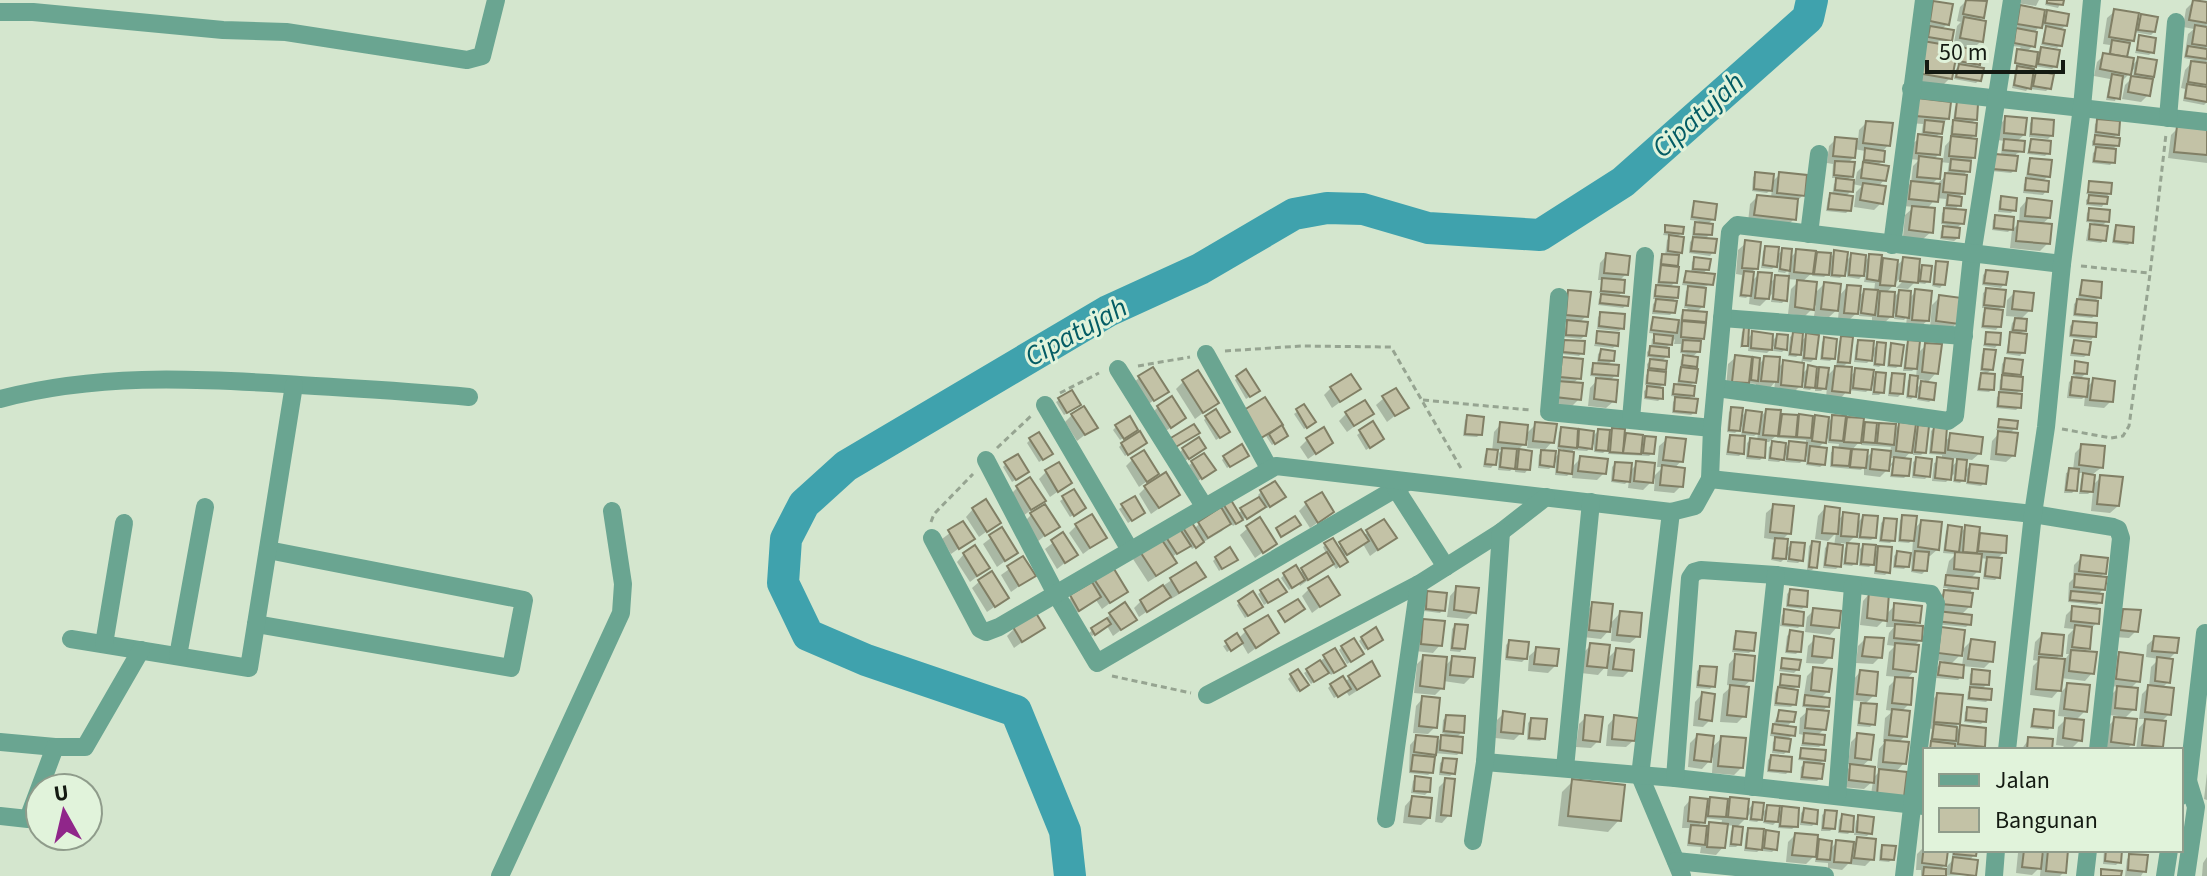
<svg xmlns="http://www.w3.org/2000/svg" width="2207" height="876" font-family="'Source Sans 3',sans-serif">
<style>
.shadow{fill:#0003;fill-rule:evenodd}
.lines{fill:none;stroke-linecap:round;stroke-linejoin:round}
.river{stroke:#3fa2ad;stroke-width:32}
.building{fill:#c3c2a6;stroke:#817f65;stroke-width:2}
.path{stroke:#96a491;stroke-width:3;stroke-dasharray:6 4;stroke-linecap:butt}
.street{stroke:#6aa591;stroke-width:18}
.labels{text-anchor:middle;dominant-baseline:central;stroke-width:6;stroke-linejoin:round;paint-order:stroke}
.water-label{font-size:28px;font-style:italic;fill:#045c64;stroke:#e1f3db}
</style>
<rect width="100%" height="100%" fill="#d4e6ce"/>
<g class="shadow">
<path d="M1967 0H1984L1982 17 1978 21 1981 41 1971 51 1978 64 1973 69 1979 80 1976 83 1954 79 1956 69 1961 64 1953 63 1950 78 1943 85 1911 80 1926 10 1947 24 1941 30 1950 40 1944 46 1953 48 1957 26 1961 22 1957 21 1960 7ZM1956 46 1963 47 1954 56Z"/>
<polygon points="2018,0 2039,0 2036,6 2017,3"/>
<polygon points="2046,0 2062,0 2058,8 2045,5"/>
<polygon points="2193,2 2207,4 2207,62 2204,65 2207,65 2207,74 2205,84 2201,88 2207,90 2207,102 2204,105 2183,101 2185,89 2181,88 2185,70 2194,60 2184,58 2188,34 2194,29 2183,27 2186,9"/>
<polygon points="2115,11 2135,22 2142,16 2154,32 2151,35 2134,32 2125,56 2131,67 2138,59 2152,76 2148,80 2148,95 2141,102 2122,99 2125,85 2133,77 2134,69 2122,81 2115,101 2106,100 2110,79 2094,76 2097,62 2104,55 2108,56 2110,45 2103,44 2107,18"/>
<polygon points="2048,12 2065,26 2059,31 2060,45 2057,48 2041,45 2044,32 2049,26 2040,25 2035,32 2033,46 2026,52 2039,54 2042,49 2055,66 2052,69 2034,66 2029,70 2031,79 2037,73 2049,88 2046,91 2031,89 2032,84 2026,91 2012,88 2015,73 2020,67 2016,66 2017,51 2021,47 2012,46 2014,15 2041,18"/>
<polygon points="2140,37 2152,52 2149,55 2135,53"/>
<path d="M1958 103 1975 120 1970 124 1974 135 1969 140 1973 157 1965 174 1963 193 1957 199 1959 205 1954 211 1962 223 1956 229 1958 238 1954 241 1940 239 1941 231 1947 225 1941 224 1942 213 1947 208 1945 207 1946 199 1936 198 1927 209 1931 232 1923 239 1903 237 1905 215 1914 207 1903 206 1904 190 1911 183 1913 166 1919 160 1910 159 1912 144 1921 137 1923 124 1909 123 1911 107 1948 118 1941 125 1940 133 1935 138 1939 154 1933 160 1943 161 1945 146 1954 136H1950L1951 126 1956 121H1953L1955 107ZM1940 162 1949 163 1947 175 1939 182 1938 186 1931 185 1938 178Z"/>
<polygon points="2006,118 2024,135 2016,142 2022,151 2016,154 2015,170 2011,173 1991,171 2001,156 2002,144 2005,141 1997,140 1999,125"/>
<polygon points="2033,120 2051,136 2048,139 2029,137 2030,123"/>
<polygon points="2098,121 2117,134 2112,139 2117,145 2111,151 2113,162 2110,165 2092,163 2093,153 2099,147 2092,146 2092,141 2098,135 2094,135 2095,124"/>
<path d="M1866 123 1888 145 1884 150 1882 161 1877 166 1884 180 1878 187 1881 203 1874 210 1854 207 1856 192 1862 186 1852 184 1851 191 1845 197 1849 210 1846 213 1826 211 1828 198 1832 196 1834 184 1839 178H1832L1833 164 1827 163 1829 146 1836 139 1858 141 1859 130ZM1854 149 1865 151 1862 162 1866 163 1857 172 1855 182 1846 181 1851 176 1847 164 1853 158Z"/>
<polygon points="2178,128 2207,131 2207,163 2168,158 2171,135"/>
<polygon points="2031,141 2048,153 2045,156 2027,154"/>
<polygon points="2031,160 2048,176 2042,182 2046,191 2043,195 2023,193 2024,184 2030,177 2026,177 2028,163"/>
<polygon points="1756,174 1771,183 1780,174 1803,195 1796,202 1794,219 1787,226 1748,222 1750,204 1757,197 1771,198 1772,188 1767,193 1752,191 1753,177"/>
<polygon points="2090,183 2109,193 2102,207 2086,205 2086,200 2092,195 2086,194"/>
<polygon points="2002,198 2014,210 2011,213 1998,212 1999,201"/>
<polygon points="2027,200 2049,218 2041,225 2048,243 2040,251 2010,248 2012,230 2019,223 2020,208"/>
<polygon points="1695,204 1713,219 1707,225 1710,234 1704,240 1713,252 1710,256 1689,253 1690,242 1696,236 1692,236 1693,227 1699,221 1690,220 1692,207"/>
<polygon points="2090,210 2107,221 2101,227 2104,240 2101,243 2086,241 2088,229 2094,223 2086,222 2087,213"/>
<polygon points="1996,217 2011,229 2008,232 1992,230 1993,220"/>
<polygon points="1666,227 1681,233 1676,238 1680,252 1675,257 1677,257 1675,282 1669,288 1676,297 1671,303 1673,312 1670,315 1652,314 1653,304 1658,299 1653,299 1654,290 1657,286 1660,259 1665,256 1667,240 1672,236 1663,235"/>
<polygon points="2117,227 2131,242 2128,245 2112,243 2114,230"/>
<path d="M1746 243 1756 268 1752 272 1751 282 1759 274 1769 284 1776 277 1788 278 1789 269 1785 273 1778 272 1779 262 1772 269 1761 268 1763 251 1766 248 1776 256 1783 250 1789 259 1797 251 1813 258 1817 254 1832 256 1835 252 1845 262 1852 255 1864 262 1870 256 1879 265 1884 260 1895 267 1904 259 1917 273 1922 267 1928 281 1925 284 1918 283V279L1908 289 1896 288 1909 275 1906 272 1885 294 1892 299 1899 292 1909 299 1916 291 1927 321 1919 328 1906 326 1907 316 1904 320 1894 319 1895 313 1883 324 1872 323V317L1859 316 1860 310 1849 320 1838 319 1839 308 1829 317 1814 316 1816 305 1805 316 1788 314 1791 289 1800 280 1787 279 1785 300 1782 303 1771 302 1772 294 1760 306 1749 304 1750 294 1746 298 1739 297 1742 275 1736 274 1738 250ZM1847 271V277L1859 279 1866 272 1864 282 1875 283 1874 292 1864 291 1858 298 1847 287 1838 297 1824 284 1813 295 1802 282 1813 272 1812 276 1824 277 1830 272V277L1840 278Z"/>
<polygon points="1607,255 1626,274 1619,281 1622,292 1617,298 1626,305 1623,308 1598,305 1599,299 1604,294 1599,293 1603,280 1598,280 1600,263"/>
<polygon points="1695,259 1707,269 1702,275 1711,284 1704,287 1702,307 1696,313 1704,321 1700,325 1702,338 1699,342 1698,352 1691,358 1695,366 1691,370 1694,382 1689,387 1692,395 1688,400 1695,412 1691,415 1672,413 1673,402 1677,397 1671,396 1672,389 1677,386 1681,360 1687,354 1680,353 1681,344 1674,344 1675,339 1664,350 1667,356 1661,362 1664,369 1660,374 1663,384 1658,389 1661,398 1658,401 1644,399 1644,391 1650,386 1645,385 1646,375 1650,371 1647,371 1647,364 1653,358 1647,357 1647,352 1651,348 1652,339 1658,334 1649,333 1651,322 1654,319 1680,322 1681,315 1688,308 1684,308 1686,291 1691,286 1682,285 1684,276 1691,273 1692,262"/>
<polygon points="1937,263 1943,284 1940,288 1932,286 1934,266"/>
<polygon points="1986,272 2004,284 2001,288 1982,285 1983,275"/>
<polygon points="2083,282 2099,297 2093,303 2095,315 2092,318 2073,316 2074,304 2080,298 2078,298 2080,286"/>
<polygon points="1987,290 2002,306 1997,311 1999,326 1996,330 1981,328 1983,313 1988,308 1982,308 1983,293"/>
<polygon points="1569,293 1586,316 1579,323 1584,336 1581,339 1563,337 1567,322 1560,321 1562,300"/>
<polygon points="2014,293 2030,310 2020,320 2024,330 2019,335 2023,352 2020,356 2006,354 2012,323 2018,317 2006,316 2007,300"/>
<polygon points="1940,297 1957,323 1950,330 1930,328 1932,305"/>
<polygon points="1601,314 1622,328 1619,331 1597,329 1598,317"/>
<polygon points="2073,323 2094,336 2091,340 2069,337 2070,326"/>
<polygon points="1745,329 1746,340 1753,333 1770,343 1777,336 1785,349 1782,352 1773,351 1774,346 1767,353 1748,351 1749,342 1740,348 1742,332"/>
<polygon points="1598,333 1616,345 1613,348 1594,346"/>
<polygon points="1793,334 1800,342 1807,336 1815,358 1811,362 1803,361 1801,375 1808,368 1814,375 1820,369 1826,377 1836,367 1839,341 1842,338 1848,362 1842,368 1849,377 1856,371 1870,381 1877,374 1882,392 1879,395 1872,395 1873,385 1866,392 1848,390 1840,399 1826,398 1827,386 1821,391 1815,391 1815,384 1810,390 1803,389 1804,382 1793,393 1774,391 1775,382 1769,389 1755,387 1756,384 1747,383 1740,389 1726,388 1728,364 1736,357 1749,364 1754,359 1758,365 1765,358 1777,369 1784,362 1801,364 1803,351 1796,357 1788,356 1790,337"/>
<polygon points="1987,334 1998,344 1995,348 1983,346"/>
<polygon points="1825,339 1833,358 1830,361 1820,360 1822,342"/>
<polygon points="1859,342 1871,351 1878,344 1882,364 1879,367 1873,366 1874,356 1867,363 1854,362 1856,345"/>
<path d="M1909 342 1916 355 1926 345 1936 373 1926 384 1932 399 1929 402 1917 400 1918 392 1911 399 1906 398 1908 380 1916 378 1917 366 1912 371H1903L1906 345ZM1916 379 1925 380 1915 390Z"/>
<polygon points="2075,342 2088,354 2084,357 2070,356 2072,345"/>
<polygon points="1561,345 1582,353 1579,356 1561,354"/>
<polygon points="1892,345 1900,365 1896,368 1887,367 1889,349"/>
<polygon points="1601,351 1612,361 1606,366 1616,375 1609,381 1614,401 1606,408 1588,406 1590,388 1600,377 1590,376 1591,368 1597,365 1598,354"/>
<polygon points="1985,351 1992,369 1985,375 1992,389 1989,392 1977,391 1979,378 1985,372 1980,371 1982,354"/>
<polygon points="2005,360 2020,374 2015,378 2020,390 2014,396 2019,407 2016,410 1996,408 1997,397 2003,392 1999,391 2000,380 2004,376 2001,375 2002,364"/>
<polygon points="2076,363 2085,374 2079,380 2086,388 2093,381 2111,401 2104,408 2084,406 2085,396 2082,399 2067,398 2069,382 2076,376 2072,375"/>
<polygon points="1555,366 1579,378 1572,384 1579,399 1572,406 1549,404"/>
<polygon points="1893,375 1901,394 1898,397 1888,396 1890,378"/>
<polygon points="1140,377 1166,391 1146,406 1132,384"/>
<polygon points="1238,377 1254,394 1246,399 1235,380"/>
<polygon points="1183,382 1216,403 1195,419 1176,389"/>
<polygon points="1331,388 1358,389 1332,408 1324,395"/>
<polygon points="1384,398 1406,407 1387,422 1376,405"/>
<polygon points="1059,400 1076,408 1064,415 1056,402"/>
<polygon points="1158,407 1184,418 1163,433 1151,414"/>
<polygon points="1304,407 1311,425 1304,429 1294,414"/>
<path d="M1732 409 1739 419 1746 412 1759 419 1766 411 1778 421 1783 416 1811 418 1810 422 1815 417 1826 424 1833 417 1843 423 1848 419 1860 429 1865 424 1876 429 1880 425 1893 431 1900 424 1913 432 1918 427 1924 452 1921 455H1913V449L1903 460 1907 475 1904 478 1890 477 1892 465 1880 477 1864 475V466L1861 470 1830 467 1831 452 1838 450 1839 444 1828 443V438L1817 449 1824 464 1820 467 1806 465 1807 456 1800 463 1785 462 1786 455 1779 462 1768 461 1769 447 1773 444 1783 450 1790 443 1806 445V440L1777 438 1778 434 1769 442H1764L1763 457 1760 460 1746 459 1747 443 1750 440 1757 441 1758 433 1754 436 1743 435 1742 453 1739 456 1726 455 1728 440 1731 437 1741 438 1742 426 1735 433 1727 432 1729 412ZM1861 440V445L1891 447 1890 453 1873 451 1865 459 1866 452 1851 451ZM1889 458H1896L1888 467Z"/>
<polygon points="1347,413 1371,414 1347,432 1339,421"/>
<polygon points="1072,415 1095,427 1077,441 1065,422"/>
<polygon points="1207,417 1224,435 1216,440 1204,420"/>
<polygon points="1468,417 1480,434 1477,437 1463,436 1465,420"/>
<polygon points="1238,419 1280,424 1273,431 1283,438 1272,445 1266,436 1254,444"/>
<polygon points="2000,421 2015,428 2009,434 2014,455 2006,462 1990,460 1992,441 2002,430 1996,430"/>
<polygon points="1372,424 1379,442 1366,450 1357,435"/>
<polygon points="1501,424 1525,435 1536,424 1552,442 1543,452 1553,460 1563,449 1557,449 1559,432 1562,429 1592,433 1591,438 1598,431 1608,436 1613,430 1622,435 1654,439 1652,453 1649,456 1608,454 1609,448 1603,453 1594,452 1594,444 1587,451 1573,450 1571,468 1581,458 1604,473 1597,480 1572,478 1573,470 1567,476 1555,475 1556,462 1549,469 1538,468 1539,455 1544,449 1527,448 1528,440 1517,451 1530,452 1528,469 1525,473 1515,472 1516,465 1510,471 1498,470 1499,453 1502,450 1496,449 1494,464 1491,468 1483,467 1485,454 1492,452 1494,432"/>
<polygon points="1116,427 1133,432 1120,440 1113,430"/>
<path d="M1934 428 1944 442 1951 436 1980 453 1972 460 1965 459 1963 473 1970 466 1984 483 1981 486 1966 484 1967 476 1960 483 1953 482 1954 474 1946 482 1932 481 1934 463 1942 460V455L1929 454 1931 431ZM1952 458 1960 459 1950 468Z"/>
<polygon points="1667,439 1681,461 1674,469 1681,486 1674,493 1654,491 1655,478 1643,490 1628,488 1629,480 1625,484 1611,482 1612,467 1615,464 1629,472 1637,464 1651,479 1663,467 1657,467 1659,446"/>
<polygon points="1030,440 1047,457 1039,462 1027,443"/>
<polygon points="1307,440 1331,443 1308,459 1300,447"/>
<polygon points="1122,444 1141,446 1125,456 1119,447"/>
<polygon points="2082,446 2102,467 2093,474 2092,486 2101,477 2118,506 2110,513 2091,511 2093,490 2088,494 2079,494 2081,479 2086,473 2077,473 2075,490 2072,493 2064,493 2066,473 2073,470 2075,453"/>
<polygon points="1183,449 1200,451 1185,461 1180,452"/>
<polygon points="1225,457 1243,458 1227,468 1222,460"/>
<polygon points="1133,459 1157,474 1139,487 1126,466"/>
<polygon points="1917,459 1928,476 1925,479 1912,478 1913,462"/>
<polygon points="1192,463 1210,473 1198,481 1189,465"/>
<polygon points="1006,464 1024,475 1012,482 1003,467"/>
<polygon points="1046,472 1070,483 1050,497 1039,479"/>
<polygon points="1146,487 1178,495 1151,514 1139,494"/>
<polygon points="1017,488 1043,501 1023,516 1010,495"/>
<polygon points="1073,492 1080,511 1070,517 1060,501"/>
<polygon points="1261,492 1280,500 1267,508 1265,505 1233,526 1230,522 1222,531 1192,549 1189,544 1171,558 1174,563 1167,570 1148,582 1133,559 1178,529 1194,529 1222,501 1237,514 1260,498 1258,495"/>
<polygon points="1134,499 1140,515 1128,523 1119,509"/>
<polygon points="1306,504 1332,512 1310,528 1299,511"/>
<polygon points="1774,506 1789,533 1782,540 1785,550 1792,544 1801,560 1798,563 1787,562 1788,555 1781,562 1771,560 1773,543 1776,540 1764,538 1766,513"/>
<polygon points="1825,508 1837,521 1844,514 1856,524 1863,517 1874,537 1871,540 1858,539 1859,532 1847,544 1841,543 1839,566 1836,569 1823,568 1825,548 1828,545 1834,546 1836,533 1828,541 1815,539 1818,516"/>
<polygon points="973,509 998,523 979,537 966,517"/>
<polygon points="1032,514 1057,526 1037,542 1025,521"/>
<polygon points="1903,517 1913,530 1921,522 1938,549 1930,556 1926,556 1925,571 1922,574 1911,572 1913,539 1909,543 1898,542 1900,520"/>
<polygon points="1884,520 1893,540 1890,543 1879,542 1881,523"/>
<polygon points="1384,521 1394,538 1370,556 1363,544 1343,557 1343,564 1336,569 1332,563 1300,586 1299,583 1289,590 1281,578 1284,575 1298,574 1327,555 1323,547 1326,545 1337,548 1363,536"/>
<polygon points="963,523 972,539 951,554 942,539"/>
<polygon points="1076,526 1104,538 1083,554 1069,533"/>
<polygon points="1949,527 1959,534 1966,527 1977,535 2005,538 2004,552 1997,559 1998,577 1995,580 1983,579 1985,562 1988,559 1980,558 1978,571 1970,579 1976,588 1971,590 1970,606 1960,616 1969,624 1966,627 1934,624 1937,599 1948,588 1943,588 1949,561 1956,554 1943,553 1946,531"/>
<polygon points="1248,528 1274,544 1255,558 1240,535"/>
<polygon points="1001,530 1016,553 997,567 983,544"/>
<polygon points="1063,535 1075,555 1057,569 1045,549"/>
<polygon points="1812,543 1815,567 1812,570 1807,570 1809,546"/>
<polygon points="1848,545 1855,563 1852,566 1843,565 1845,548"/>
<polygon points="1863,546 1873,554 1879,548 1888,572 1885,575 1874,574 1875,561 1869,567 1859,566 1860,549"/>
<polygon points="1897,553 1907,566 1904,569 1893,568 1894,556"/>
<polygon points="964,554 988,568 970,582 957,562"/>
<polygon points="2082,557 2104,573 2099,578 2103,589 2097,596 2100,602 2097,605 2068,602 2069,583 2073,579 2074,565"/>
<polygon points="1216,558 1232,562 1219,571 1213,561"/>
<polygon points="1023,559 1033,576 1011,592 1001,575"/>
<polygon points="1195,564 1203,577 1196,584 1171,599 1169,596 1139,617 1134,608 1141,601"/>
<polygon points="1094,577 1126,591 1102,609 1096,600 1072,616 1064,604"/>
<polygon points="980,581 1007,598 987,612 972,588"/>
<polygon points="1278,581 1281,594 1264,605 1258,594"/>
<polygon points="1457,588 1474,612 1467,619 1447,617 1450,596"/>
<polygon points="1309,589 1337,594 1312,613 1302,596"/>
<polygon points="1790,591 1805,606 1802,609 1786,607 1787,594"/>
<polygon points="1428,593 1443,610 1440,613 1424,611 1425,596"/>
<polygon points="1870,593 1885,616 1895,605 1918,622 1913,627 1920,640 1913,647 1914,671 1906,680 1909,704 1901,712 1905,736 1898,743 1904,763 1870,801 1873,781 1864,789 1842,787 1844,773 1852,765 1848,764 1851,742 1858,735 1870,759 1861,767 1872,779 1882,769 1877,768 1879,749 1885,742 1883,742 1885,718 1893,711 1886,710 1889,686 1898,677 1886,676 1889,652 1895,646 1887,645 1889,633 1894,627 1886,627 1887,617 1877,627 1860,625 1863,601"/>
<polygon points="1240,602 1258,610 1245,618 1237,605"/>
<polygon points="1593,604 1609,625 1620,613 1638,636 1630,643 1611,641 1612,627 1601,639 1583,637 1586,612"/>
<polygon points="2073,608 2097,623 2089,630 2088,648 2083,653 2092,673 2085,681 2061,678 2059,690 2052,698 2030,695 2033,666 2038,661 2033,660 2035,642 2042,635 2060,655 2055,660 2064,661 2069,654 2066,654 2068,635 2074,629 2064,628 2066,615"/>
<polygon points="1814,610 1837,627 1830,635 1805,632 1807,617"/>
<polygon points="2123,611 2136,631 2129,638 2114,637 2116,618"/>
<polygon points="1785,612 1801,625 1798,628 1780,626 1782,615"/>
<polygon points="1111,614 1134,620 1113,636 1107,626 1092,636 1089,633"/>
<polygon points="1424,621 1440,645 1433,653 1415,651 1417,628"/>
<polygon points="1455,626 1463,648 1460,652 1450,651 1452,629"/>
<polygon points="1043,627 1014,648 1007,636 1014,629"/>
<polygon points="1942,629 1960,652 1971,641 1991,661 1984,668 1962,666 1964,651 1950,665 1961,677 1958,680 1936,678 1937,667 1944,661 1932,660"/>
<polygon points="1246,631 1276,633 1248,654 1241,642 1227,652 1223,646 1238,639"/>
<polygon points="1737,633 1752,650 1749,653 1732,652 1734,636"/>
<polygon points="1790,633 1799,651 1796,654 1785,653 1787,636"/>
<polygon points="1362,638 1378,642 1365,650 1359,641"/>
<polygon points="2155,638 2176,652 2168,660 2168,682 2162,688 2169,714 2161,722 2161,746 2158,750 2136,750 2139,728 2147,719 2139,719 2142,694 2149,687 2151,667 2159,659 2146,657 2147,645"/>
<polygon points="1815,639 1830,657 1823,664 1806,663 1808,646"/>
<polygon points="1865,639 1880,657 1873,664 1856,663 1858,646"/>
<polygon points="1509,642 1525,659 1522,662 1505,660 1506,645"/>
<polygon points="1590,646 1606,660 1616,650 1630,670 1623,677 1607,676 1608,664 1598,675 1581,673 1583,653"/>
<polygon points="1342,647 1359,657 1347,664 1339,650"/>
<polygon points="1537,649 1556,665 1548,673 1528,671 1529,656"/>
<polygon points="1334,651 1340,669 1331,675 1328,671 1311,684 1304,673"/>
<polygon points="2119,654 2138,681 2130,689 2134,709 2123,720 2132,744 2126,750 2107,750 2108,726 2118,716 2108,715 2111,695 2119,687 2110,686 2112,661"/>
<polygon points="1736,656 1751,680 1742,688 1744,716 1737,723 1720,722 1723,694 1732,686 1727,685 1729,664"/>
<polygon points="1424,657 1444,667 1453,658 1471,677 1464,684 1443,681 1442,688 1435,695 1414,693 1417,664"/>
<polygon points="1783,660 1798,669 1794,673 1779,671"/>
<polygon points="1371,664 1378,675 1371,682 1349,696 1346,691 1334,698 1328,688 1331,685 1344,682"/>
<polygon points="1701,668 1713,686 1710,689 1696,688 1697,671"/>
<polygon points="1814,669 1828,691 1820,699 1827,707 1821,712 1824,729 1817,736 1822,744 1819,747 1801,746 1804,735 1799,734 1800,718 1811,708 1802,707 1807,676"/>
<polygon points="1973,671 1987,684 1981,690 1989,699 1986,702 1967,700 1968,692 1973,686 1969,686 1970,674"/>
<polygon points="1860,672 1874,695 1864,705 1873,724 1870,727 1857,726 1859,708 1865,702 1851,700 1853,680"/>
<polygon points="1291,676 1303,688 1297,692 1288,679"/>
<polygon points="1782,677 1797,686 1792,691 1794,704 1791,707 1774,706 1775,693"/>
<polygon points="2068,685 2085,711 2075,721 2080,740 2070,750 2076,750 2060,750 2064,746 2056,745 2058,727 2068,717 2058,716 2061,692"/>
<polygon points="1702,694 1710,720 1703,727 1693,726 1695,702"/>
<polygon points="1937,695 1958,723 1955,733 1960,727 1983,746 1979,750 1928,750 1934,741 1930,741 1932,729 1928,728 1930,702"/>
<polygon points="1423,698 1435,727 1428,734 1413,733 1416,706"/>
<polygon points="1968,709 1984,721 1981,724 1964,722 1965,712"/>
<polygon points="2035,711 2051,727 2048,730 2030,728 2032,714"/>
<polygon points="1779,712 1792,721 1786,728 1793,735 1789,738 1787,751 1784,754 1772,753 1773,742 1779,737 1770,736 1771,730"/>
<polygon points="1504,713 1521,733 1514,740 1495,738 1497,720"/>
<polygon points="1446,717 1462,732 1455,739 1460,752 1457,755 1434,753 1430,758 1432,772 1428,775 1409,773 1410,745 1417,737 1435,744 1445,734 1442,733 1443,720"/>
<polygon points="1586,717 1598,741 1591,748 1576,747 1579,724"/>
<polygon points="1615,717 1634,740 1626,747 1606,746 1608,725"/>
<polygon points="1531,720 1543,738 1540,741 1527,740 1528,723"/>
<polygon points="1697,736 1710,749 1722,738 1741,768 1734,775 1712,773 1713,757 1702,769 1688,767 1690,743"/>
<polygon points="2029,739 2050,750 2021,750"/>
<polygon points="1801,750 1824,760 1818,765 1820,778 1817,781 1800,780 1801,767 1807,761 1798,760"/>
<polygon points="1771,757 1789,771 1786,774 1767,772 1768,760"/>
<polygon points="1444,760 1454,773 1450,776 1439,775 1440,763"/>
<polygon points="2207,773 2207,800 2204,799"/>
<polygon points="1416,778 1428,792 1425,795 1411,793 1413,781"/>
<polygon points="1446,780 1449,815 1442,823 1435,822 1439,787"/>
<polygon points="1573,781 1619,820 1608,832 1558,826 1562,792"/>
<polygon points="1412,798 1429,818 1421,825 1403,823 1405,806"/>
<path d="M1691 799 1705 805 1711 799 1725 805 1730 799 1746 812 1753 804 1761 814 1768 807 1777 814 1783 808 1796 826 1792 829 1778 828 1779 819 1773 825 1763 823 1764 815 1757 822 1749 821 1750 814 1736 828 1739 844 1736 847H1729L1731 831 1736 826 1726 825 1723 847 1716 855 1700 853 1701 847 1687 846 1689 828H1682L1684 807ZM1704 818 1722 820 1721 826 1698 827Z"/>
<polygon points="1804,810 1815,823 1812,826 1800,825 1801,813"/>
<polygon points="1826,812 1833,828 1830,831 1821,831 1822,815"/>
<polygon points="1842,816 1851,831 1848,834 1838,833 1839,820"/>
<polygon points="1859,817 1870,833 1867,836 1854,835 1856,821"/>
<polygon points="1749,830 1762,838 1767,832 1775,849 1772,852 1762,851 1762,848 1757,852 1744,851 1746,833"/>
<polygon points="1795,835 1815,847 1820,841 1830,849 1837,842 1853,844 1857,840 1872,859 1865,866 1848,864 1842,870 1828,868 1828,863 1815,862 1816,854 1806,864 1786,862 1788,842"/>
<polygon points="1883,847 1892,859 1889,862 1879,861 1880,850"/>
<polygon points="1924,847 1925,850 1946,850 1945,865 1939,870 1946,871 1947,866 1956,857 1952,856 1952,850 1975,850 1974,855 1969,861 1974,875 1921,876 1921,870 1916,870 1917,854"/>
<polygon points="2021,850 2041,850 2040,857 2047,850 2066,850 2064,872 2060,876 2040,876 2041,866 2032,875 2016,873 2018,853"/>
<polygon points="2104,850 2120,850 2119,862 2116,865 2103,864"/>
<polygon points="2130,856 2144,871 2141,876 2125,876 2127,859"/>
<polygon points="2207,857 2207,876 2202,876 2203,863"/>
</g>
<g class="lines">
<polyline class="river" points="1070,876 1065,831 1016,711 866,660 808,635 783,583 786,539 804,504 846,466 1108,311 1200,269 1294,214 1327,208 1363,209 1428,228 1540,235 1623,182 1808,18 1812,0"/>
</g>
<g class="building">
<polygon points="1966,0 1987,1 1984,18 1963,14"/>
<polygon points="2047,0 2064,0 2063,5 2047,3"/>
<polygon points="2193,0 2207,2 2207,23 2189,20"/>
<polygon points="1933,1 1953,4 1949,25 1930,21"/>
<polygon points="2020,5 2045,10 2042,28 2017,24"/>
<polygon points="2114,9 2139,13 2134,41 2109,37"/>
<polygon points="2047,10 2069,14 2067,26 2045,23"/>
<polygon points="2141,14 2158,17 2155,32 2138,30"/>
<polygon points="1964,17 1986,21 1983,42 1960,38"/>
<polygon points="2195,25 2207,27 2207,46 2192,44"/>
<polygon points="1930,26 1954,30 1952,41 1928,37"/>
<polygon points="2046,26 2065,30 2062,46 2043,43"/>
<polygon points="2016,28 2037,32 2035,47 2014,43"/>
<polygon points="2139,35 2156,38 2154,53 2137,50"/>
<polygon points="2112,40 2130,43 2127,57 2110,54"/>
<polygon points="1923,41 1958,47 1952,79 1917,73"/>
<polygon points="2188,46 2207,49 2207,59 2186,56"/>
<polygon points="1960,47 1982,51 1980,65 1958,61"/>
<polygon points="2041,47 2060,50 2057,67 2038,64"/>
<polygon points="2017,49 2038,52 2036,67 2015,63"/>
<polygon points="2103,53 2134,58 2131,75 2100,69"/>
<polygon points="2138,57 2157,60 2154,77 2135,74"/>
<polygon points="2191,61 2207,63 2207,85 2188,82"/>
<polygon points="1959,64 1984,68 1981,81 1956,77"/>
<polygon points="2017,66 2034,69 2031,89 2014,85"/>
<polygon points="2036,71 2054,74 2051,89 2033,86"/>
<polygon points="2112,74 2123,76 2120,99 2108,97"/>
<polygon points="2131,76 2153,79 2150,96 2128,92"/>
<polygon points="2187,84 2207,87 2207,102 2185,98"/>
<polygon points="1917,98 1951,102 1949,119 1916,116"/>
<polygon points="1957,101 1978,104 1977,120 1955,118"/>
<polygon points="2005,116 2027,118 2025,135 2004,133"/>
<polygon points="2032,118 2054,120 2053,136 2031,134"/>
<polygon points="2097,119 2120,121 2119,135 2096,132"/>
<polygon points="1925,120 1944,122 1942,134 1924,132"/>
<polygon points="1953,120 1977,123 1976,136 1952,134"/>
<polygon points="1866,121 1893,123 1890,146 1863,143"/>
<polygon points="2177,126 2207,129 2207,155 2174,152"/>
<polygon points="1918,134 1942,137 1940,155 1916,153"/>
<polygon points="2095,135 2120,138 2119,146 2094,144"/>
<polygon points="1951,136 1977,139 1975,158 1949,156"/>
<polygon points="1835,137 1857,139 1855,158 1833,156"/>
<polygon points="2004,139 2025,141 2024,152 2003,150"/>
<polygon points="2031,139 2051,141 2050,154 2029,152"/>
<polygon points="2096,147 2116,149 2115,163 2094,161"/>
<polygon points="1865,148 1885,151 1884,162 1864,160"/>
<polygon points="1995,154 2018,156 2016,171 1993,169"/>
<polygon points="1919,156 1942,159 1940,179 1917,177"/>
<polygon points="2030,158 2052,160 2050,177 2028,174"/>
<polygon points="1951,159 1971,161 1970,172 1950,170"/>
<polygon points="1835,161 1855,162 1853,177 1834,175"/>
<polygon points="1863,162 1889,166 1886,181 1861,178"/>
<polygon points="1755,172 1774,174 1772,191 1754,189"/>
<polygon points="1779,172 1807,175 1805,196 1777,193"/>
<polygon points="1945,173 1967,175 1965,194 1943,192"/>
<polygon points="1836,178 1854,180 1853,192 1835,190"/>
<polygon points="2026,178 2049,181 2048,192 2025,190"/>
<polygon points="1911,181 1940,184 1938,202 1909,199"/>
<polygon points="2089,181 2112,183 2111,194 2088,192"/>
<polygon points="1863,183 1886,186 1883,204 1860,200"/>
<polygon points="1830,193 1853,196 1851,211 1828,209"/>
<polygon points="1757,195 1798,199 1796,220 1754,215"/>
<polygon points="1948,195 1962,197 1961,206 1947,205"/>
<polygon points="2089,195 2108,197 2107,204 2088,203"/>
<polygon points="2001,196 2017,198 2016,211 2000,209"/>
<polygon points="2027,198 2052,201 2050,218 2025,216"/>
<polygon points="1694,201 1717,204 1715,220 1692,217"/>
<polygon points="1912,206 1935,208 1933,233 1909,230"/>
<polygon points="1944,208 1966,210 1964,224 1943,222"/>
<polygon points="2089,208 2110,210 2109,222 2088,220"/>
<polygon points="1995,215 2014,217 2013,230 1994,228"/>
<polygon points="2018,221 2052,224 2050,244 2016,241"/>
<polygon points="1695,222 1713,224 1712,235 1694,234"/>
<polygon points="2090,224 2108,226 2106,241 2089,239"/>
<polygon points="1665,225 1684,227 1683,234 1665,232"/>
<polygon points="2116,225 2134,227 2133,243 2114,241"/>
<polygon points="1943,226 1960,228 1959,238 1942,237"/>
<polygon points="1669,235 1684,237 1682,253 1668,251"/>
<polygon points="1693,237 1717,239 1715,253 1691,251"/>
<polygon points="1745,240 1761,242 1758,269 1742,268"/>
<polygon points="1765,246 1779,247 1777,267 1763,265"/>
<polygon points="1782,248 1792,249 1790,271 1780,269"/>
<polygon points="1796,249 1816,251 1813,274 1794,272"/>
<polygon points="1834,250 1848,252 1845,276 1832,275"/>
<polygon points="1817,252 1831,253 1829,275 1814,274"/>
<polygon points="1606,253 1630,256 1628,275 1604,273"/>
<polygon points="1851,253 1866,255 1864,276 1849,275"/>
<polygon points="1662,254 1679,255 1678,266 1661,264"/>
<polygon points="1869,254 1882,255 1879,281 1867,279"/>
<polygon points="1694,257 1711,259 1709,270 1693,269"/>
<polygon points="1903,257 1920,259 1918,283 1900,281"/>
<polygon points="1883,258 1898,260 1895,286 1880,285"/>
<polygon points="1936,261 1948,262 1945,285 1934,284"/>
<polygon points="1661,265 1679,267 1677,283 1659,282"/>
<polygon points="1922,265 1932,266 1930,282 1920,281"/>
<polygon points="1986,270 2008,272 2006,285 1984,283"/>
<polygon points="1686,271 1715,274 1713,285 1684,282"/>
<polygon points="1744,271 1754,272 1751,296 1741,295"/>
<polygon points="1758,272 1772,273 1769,299 1755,298"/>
<polygon points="1775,275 1789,276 1787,301 1773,299"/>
<polygon points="1602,278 1625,280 1624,293 1601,291"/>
<polygon points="1797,280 1817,282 1814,310 1795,307"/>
<polygon points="2082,280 2102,282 2101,298 2080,295"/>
<polygon points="1824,282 1841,284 1838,311 1821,309"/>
<polygon points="1656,285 1679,287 1678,298 1655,296"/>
<polygon points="1847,285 1861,286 1858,314 1844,313"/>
<polygon points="1688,286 1706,288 1704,307 1686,305"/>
<polygon points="1986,288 2006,290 2004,307 1984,305"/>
<polygon points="1864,289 1878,290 1875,315 1861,313"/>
<polygon points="1915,289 1932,291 1929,321 1912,320"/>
<polygon points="1568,290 1591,292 1588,317 1566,315"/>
<polygon points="1899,290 1911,291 1909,318 1896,316"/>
<polygon points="1880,291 1895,292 1893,317 1878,316"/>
<polygon points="2014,291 2034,293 2032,311 2012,309"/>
<polygon points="1601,294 1629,297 1628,306 1600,303"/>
<polygon points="1939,295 1962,298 1959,324 1936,321"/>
<polygon points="1656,299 1677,301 1675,313 1654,311"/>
<polygon points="2077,299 2098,301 2097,316 2075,314"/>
<polygon points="1985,308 2003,310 2001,327 1983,326"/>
<polygon points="1683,310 1707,312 1706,322 1682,320"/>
<polygon points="1600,312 1625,314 1624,329 1599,326"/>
<polygon points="1653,317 1679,320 1677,333 1651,330"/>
<polygon points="2015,318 2027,319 2026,331 2013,330"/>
<polygon points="1567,320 1588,322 1586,336 1566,335"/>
<polygon points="1682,321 1706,323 1704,339 1681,337"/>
<polygon points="2073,321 2097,323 2096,337 2071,335"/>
<polygon points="1744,327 1749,327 1748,346 1742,346"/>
<polygon points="1597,331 1619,333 1618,346 1596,343"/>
<polygon points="1752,331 1773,334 1772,350 1751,348"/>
<polygon points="1793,332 1803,333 1801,355 1790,354"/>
<polygon points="1986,332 2001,333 2000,345 1985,344"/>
<polygon points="2010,332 2027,334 2025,353 2008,352"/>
<polygon points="1806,333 1819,335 1816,359 1804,358"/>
<polygon points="1654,334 1673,336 1672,345 1654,343"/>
<polygon points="1777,334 1788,335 1787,350 1775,348"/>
<polygon points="1841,336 1853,337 1850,363 1838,362"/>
<polygon points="1824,337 1837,339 1835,359 1822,358"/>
<polygon points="1564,340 1585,341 1584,354 1563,352"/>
<polygon points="1683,340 1701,341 1700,352 1682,351"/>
<polygon points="1858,340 1874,341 1872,361 1856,359"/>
<polygon points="1908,340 1920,341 1917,369 1905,368"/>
<polygon points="2074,340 2091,342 2089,355 2072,353"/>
<polygon points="1877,342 1886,343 1884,365 1875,364"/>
<polygon points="1891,343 1904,345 1901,366 1889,365"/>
<polygon points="1925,343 1942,344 1938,374 1922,372"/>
<polygon points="1650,346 1669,348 1669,357 1649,355"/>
<polygon points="1601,349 1615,351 1614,361 1599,360"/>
<polygon points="1984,349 1996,350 1993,370 1982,369"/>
<polygon points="1683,355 1698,357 1697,367 1682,365"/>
<polygon points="1735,355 1752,357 1749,383 1732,382"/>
<polygon points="1764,356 1780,357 1778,382 1761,381"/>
<polygon points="1562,357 1583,359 1581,379 1560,377"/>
<polygon points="1753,357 1760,358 1758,381 1751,380"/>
<polygon points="2005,358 2023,360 2021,375 2003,373"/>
<polygon points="1650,359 1667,361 1666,370 1649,368"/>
<polygon points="1783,360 1804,363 1802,387 1781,385"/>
<polygon points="2075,361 2088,363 2087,374 2074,373"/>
<polygon points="1593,363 1619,365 1618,376 1592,374"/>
<polygon points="1808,365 1817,367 1815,388 1805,387"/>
<polygon points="1835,366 1852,367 1850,393 1832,391"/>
<polygon points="1153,367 1169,392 1154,401 1138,376"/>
<polygon points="1681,367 1698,369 1696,383 1679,381"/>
<polygon points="1819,367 1829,368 1826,389 1817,388"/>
<polygon points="1855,368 1874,370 1871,390 1853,388"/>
<polygon points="1246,369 1260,391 1250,397 1236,376"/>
<polygon points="1198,370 1219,403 1203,413 1182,380"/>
<polygon points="1648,370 1666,372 1665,385 1647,383"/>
<polygon points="1876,372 1886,373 1884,393 1874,392"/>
<polygon points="1892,373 1905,374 1903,394 1890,393"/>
<polygon points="1981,373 1995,374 1994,390 1979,389"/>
<polygon points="1351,374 1361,389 1340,402 1330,387"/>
<polygon points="1910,375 1918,376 1916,397 1908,396"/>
<polygon points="2002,375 2023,377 2022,391 2001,389"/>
<polygon points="2072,377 2089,379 2087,397 2070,395"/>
<polygon points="1596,378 1618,380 1616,402 1594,399"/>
<polygon points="2093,378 2115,381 2113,402 2090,400"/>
<polygon points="1557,381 1583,383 1581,400 1555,397"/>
<polygon points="1921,381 1936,383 1934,400 1919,398"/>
<polygon points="1674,384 1695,386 1694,396 1673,394"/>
<polygon points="1647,386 1663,388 1663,399 1646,397"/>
<polygon points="1396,388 1409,408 1395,416 1382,396"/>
<polygon points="1072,390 1081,405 1067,413 1058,398"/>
<polygon points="1999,392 2022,394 2021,408 1998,406"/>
<polygon points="1172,396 1186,418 1171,428 1157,406"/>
<polygon points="1265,397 1283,425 1261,438 1244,410"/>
<polygon points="1675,397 1698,399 1696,413 1674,411"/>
<polygon points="1365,400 1374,414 1354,426 1345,412"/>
<polygon points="1304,404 1316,422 1307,428 1296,409"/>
<polygon points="1084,406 1098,428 1085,435 1071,414"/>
<polygon points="1731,407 1743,408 1740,431 1729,430"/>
<polygon points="1216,409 1230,432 1220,438 1205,416"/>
<polygon points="1766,409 1781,410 1778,436 1763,435"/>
<polygon points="1746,410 1762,412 1759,434 1743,432"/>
<polygon points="1782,414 1798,415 1796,437 1779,436"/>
<polygon points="1799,414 1813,416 1811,438 1797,437"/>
<polygon points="1467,415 1484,417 1482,435 1465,434"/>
<polygon points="1815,415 1829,417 1826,443 1812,441"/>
<polygon points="1832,415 1846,416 1843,441 1830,440"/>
<polygon points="1130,416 1138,430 1124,439 1115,425"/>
<polygon points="1847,417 1864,418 1861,443 1844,442"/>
<polygon points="1999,419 2018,421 2017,429 1998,427"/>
<polygon points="1373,421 1384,439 1370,448 1359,430"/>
<polygon points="1500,422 1528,425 1526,445 1498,442"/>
<polygon points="1535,422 1557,424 1554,443 1533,441"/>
<polygon points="1865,422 1877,423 1875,443 1863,442"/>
<polygon points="1899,422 1916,424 1912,453 1896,451"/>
<polygon points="1879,423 1896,424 1894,445 1877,443"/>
<polygon points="1194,424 1200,433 1174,448 1169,439"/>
<polygon points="1282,425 1288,436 1275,444 1269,434"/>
<polygon points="1918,425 1929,426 1926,453 1915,452"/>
<polygon points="1934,426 1947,427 1945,453 1931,452"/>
<polygon points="1324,427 1333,443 1316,454 1306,438"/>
<polygon points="1561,427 1578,429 1577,448 1559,446"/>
<polygon points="1612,428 1625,429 1623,453 1610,452"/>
<polygon points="1579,429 1594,431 1592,449 1578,447"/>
<polygon points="1598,429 1610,430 1608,451 1596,450"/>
<polygon points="1140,431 1147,443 1128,455 1121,443"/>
<polygon points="1998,431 2018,433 2015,456 1996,454"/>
<polygon points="1039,432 1053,454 1043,460 1029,438"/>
<polygon points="1626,433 1643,435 1641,454 1623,453"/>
<polygon points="1950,433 1983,437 1981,454 1948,450"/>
<polygon points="1730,435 1745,436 1744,454 1728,452"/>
<polygon points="1645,436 1656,437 1654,454 1643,453"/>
<polygon points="1199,437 1206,448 1189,459 1182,448"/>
<polygon points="1666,437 1686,439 1683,462 1663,460"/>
<polygon points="1750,438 1766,440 1765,458 1748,456"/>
<polygon points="1772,441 1786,443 1784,460 1770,458"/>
<polygon points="1789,441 1807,443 1805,461 1787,459"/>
<polygon points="1242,444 1249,456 1230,467 1223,456"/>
<polygon points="2081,444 2105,446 2103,468 2079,465"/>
<polygon points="1810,446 1827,448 1825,465 1808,463"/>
<polygon points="1833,447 1851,449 1849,466 1832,465"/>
<polygon points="1502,448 1517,449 1515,469 1500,467"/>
<polygon points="1487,449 1498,450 1496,465 1485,464"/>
<polygon points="1519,449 1532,451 1530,470 1517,469"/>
<polygon points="1852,449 1868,450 1866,468 1850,467"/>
<polygon points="1872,449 1891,451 1889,471 1870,469"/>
<polygon points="1144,450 1159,474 1147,482 1131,458"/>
<polygon points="1541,450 1556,451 1554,467 1540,465"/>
<polygon points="1559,450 1574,452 1572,474 1557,472"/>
<polygon points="1204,453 1216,470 1202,479 1191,461"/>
<polygon points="1018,454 1029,472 1016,480 1004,462"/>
<polygon points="1580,456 1608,459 1606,474 1578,471"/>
<polygon points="1894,457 1911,459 1909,476 1892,475"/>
<polygon points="1916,457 1932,459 1930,477 1914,475"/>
<polygon points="1937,457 1953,459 1951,480 1935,478"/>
<polygon points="1957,459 1967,460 1965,481 1955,480"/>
<polygon points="1636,461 1655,463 1653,483 1634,481"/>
<polygon points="1059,462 1072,483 1058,492 1045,470"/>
<polygon points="1615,462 1632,463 1630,482 1613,480"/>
<polygon points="1970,464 1988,466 1986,484 1968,482"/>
<polygon points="1662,465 1685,468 1683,487 1660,485"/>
<polygon points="2069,468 2079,469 2077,491 2066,490"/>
<polygon points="1166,472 1180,495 1159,508 1144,486"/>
<polygon points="2083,473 2095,475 2093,492 2081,491"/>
<polygon points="2100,475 2123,477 2119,506 2097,504"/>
<polygon points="1030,477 1046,501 1031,510 1016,486"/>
<polygon points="1275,481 1286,497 1270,507 1260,490"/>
<polygon points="1074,489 1086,508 1074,516 1062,496"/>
<polygon points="1322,492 1334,512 1318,523 1305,502"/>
<polygon points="1228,495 1243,520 1236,524 1220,499"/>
<polygon points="1135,496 1145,513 1132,521 1121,504"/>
<polygon points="1259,497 1266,507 1247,519 1240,508"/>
<polygon points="986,499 1001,523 987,532 972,508"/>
<polygon points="1045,504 1060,527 1045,536 1030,513"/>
<polygon points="1773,504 1794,506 1791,534 1770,532"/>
<polygon points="1825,506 1840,508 1838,534 1822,533"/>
<polygon points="1221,507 1231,524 1208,538 1198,522"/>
<polygon points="1843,512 1859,514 1857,537 1841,536"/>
<polygon points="1092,514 1107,538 1090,548 1075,524"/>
<polygon points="1863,515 1878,516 1876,538 1860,537"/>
<polygon points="1902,515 1917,516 1914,541 1900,540"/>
<polygon points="1295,516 1301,525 1281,537 1276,528"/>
<polygon points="1260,517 1277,544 1263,553 1246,526"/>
<polygon points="1189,518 1204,542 1196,548 1180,523"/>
<polygon points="1884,518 1897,519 1895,541 1881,540"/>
<polygon points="1384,519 1397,538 1378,550 1366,530"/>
<polygon points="1921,520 1942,522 1939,550 1918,547"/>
<polygon points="963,521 975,539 959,549 948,530"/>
<polygon points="1948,525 1962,527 1959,552 1945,550"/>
<polygon points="1965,525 1980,527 1977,553 1963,552"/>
<polygon points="1178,526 1191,546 1177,554 1164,534"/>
<polygon points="1002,527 1018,553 1005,561 989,535"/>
<polygon points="1361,529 1369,541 1347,555 1339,542"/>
<polygon points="1063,532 1078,555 1065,563 1051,540"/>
<polygon points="1980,533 2007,536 2006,553 1978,551"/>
<polygon points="1160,537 1177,563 1156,576 1139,550"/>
<polygon points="1333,538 1348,562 1340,567 1324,543"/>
<polygon points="1775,538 1788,539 1786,559 1773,558"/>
<polygon points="1812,541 1820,542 1817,568 1809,567"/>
<polygon points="1791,542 1805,543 1803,561 1789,559"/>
<polygon points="1828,543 1843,545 1841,567 1825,565"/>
<polygon points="1847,543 1859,544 1857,564 1845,563"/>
<polygon points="1863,544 1876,545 1874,565 1861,564"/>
<polygon points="975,545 990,568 977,576 963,553"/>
<polygon points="1878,546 1892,547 1890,573 1876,571"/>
<polygon points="1230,547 1238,560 1222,569 1215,557"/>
<polygon points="1897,551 1911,553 1909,567 1895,566"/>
<polygon points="1915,551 1929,552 1927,571 1913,570"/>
<polygon points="1327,552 1334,564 1308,580 1301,568"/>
<polygon points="1955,552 1982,554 1980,572 1954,569"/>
<polygon points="2081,555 2108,558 2106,574 2079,571"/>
<polygon points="1023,556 1036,576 1019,586 1007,566"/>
<polygon points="1987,557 2002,558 2000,578 1985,576"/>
<polygon points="1196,562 1206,577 1179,593 1170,578"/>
<polygon points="1111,564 1128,592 1110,603 1092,576"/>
<polygon points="1296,565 1305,580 1292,588 1283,573"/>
<polygon points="992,571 1009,598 995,607 978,580"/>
<polygon points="2075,574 2107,577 2105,590 2074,587"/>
<polygon points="1946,575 1979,578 1978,589 1945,585"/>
<polygon points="1328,576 1340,595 1320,607 1308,588"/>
<polygon points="1278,579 1287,592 1268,603 1260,590"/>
<polygon points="1092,582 1101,597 1079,611 1070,595"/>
<polygon points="1163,585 1171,597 1147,612 1140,600"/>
<polygon points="1456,586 1479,588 1476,613 1454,610"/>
<polygon points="1790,589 1808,591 1807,607 1788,605"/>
<polygon points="1944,590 1973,593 1971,607 1942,604"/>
<polygon points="1253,591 1263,607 1248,616 1238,601"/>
<polygon points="1427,591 1447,593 1445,611 1426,609"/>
<polygon points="1869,591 1889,593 1887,621 1867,618"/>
<polygon points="2071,591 2103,594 2102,603 2070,600"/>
<polygon points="1298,599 1305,609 1285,622 1278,611"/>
<polygon points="1125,602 1137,620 1121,630 1109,613"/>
<polygon points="1592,602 1613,604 1610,632 1589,630"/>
<polygon points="1894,603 1922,606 1920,623 1893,620"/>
<polygon points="2072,606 2100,609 2099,624 2071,621"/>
<polygon points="1813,608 1841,611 1839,628 1811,625"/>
<polygon points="1784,609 1804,612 1803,626 1783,624"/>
<polygon points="2123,609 2141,610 2138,632 2120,630"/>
<polygon points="1620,611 1642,613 1640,637 1617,635"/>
<polygon points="1937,611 1972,615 1971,625 1936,621"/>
<polygon points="1036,613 1045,628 1022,642 1013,627"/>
<polygon points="1268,615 1279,633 1256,648 1244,629"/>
<polygon points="1107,618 1111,624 1095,635 1091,628"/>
<polygon points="1423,619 1445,621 1442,646 1421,644"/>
<polygon points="1455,624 1468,625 1465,649 1452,648"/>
<polygon points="1895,624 1923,626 1922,641 1894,638"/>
<polygon points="2075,625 2092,627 2090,649 2072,647"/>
<polygon points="1376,627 1383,640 1368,649 1361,637"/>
<polygon points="1941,627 1965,630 1962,656 1938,653"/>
<polygon points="1790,630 1803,632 1801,652 1787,651"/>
<polygon points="1736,631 1756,633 1754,651 1734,649"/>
<polygon points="1237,633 1243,643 1231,651 1225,641"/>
<polygon points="2042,633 2064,635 2062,656 2039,654"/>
<polygon points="1814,636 1834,639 1832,658 1812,656"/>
<polygon points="2154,636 2179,638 2177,653 2152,651"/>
<polygon points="1865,637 1884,638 1882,658 1862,656"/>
<polygon points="1354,638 1364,654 1351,662 1341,646"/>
<polygon points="1971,639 1995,642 1993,662 1968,659"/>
<polygon points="1509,640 1529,642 1527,659 1507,657"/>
<polygon points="1590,643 1610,645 1607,668 1587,666"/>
<polygon points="1895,643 1919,645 1916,672 1893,669"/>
<polygon points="1536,647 1559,649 1557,666 1534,664"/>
<polygon points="1335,648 1346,666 1334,673 1323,655"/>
<polygon points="1616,648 1634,650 1632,671 1613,669"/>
<polygon points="2071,650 2097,652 2094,674 2069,671"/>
<polygon points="2119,652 2143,655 2140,682 2116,679"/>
<polygon points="1735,654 1755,656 1753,681 1733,679"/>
<polygon points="1423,655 1447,657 1444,689 1420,686"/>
<polygon points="1452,656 1475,658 1473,677 1450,675"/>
<polygon points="2039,657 2065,659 2061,691 2036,689"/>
<polygon points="2157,657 2173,659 2170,683 2155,681"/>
<polygon points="1782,658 1801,660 1799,670 1781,668"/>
<polygon points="1320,660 1329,673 1314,682 1306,669"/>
<polygon points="1372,661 1380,676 1357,690 1348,676"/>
<polygon points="1940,662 1964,665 1963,678 1938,675"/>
<polygon points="1700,666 1717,667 1715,687 1698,685"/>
<polygon points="1813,667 1832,669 1829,692 1811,690"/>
<polygon points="1298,669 1309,685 1300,691 1290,674"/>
<polygon points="1972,669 1990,671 1989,685 1971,684"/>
<polygon points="1860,670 1878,672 1876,696 1857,694"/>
<polygon points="1781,674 1800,676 1799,687 1780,685"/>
<polygon points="1343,676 1351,689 1338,697 1330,684"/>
<polygon points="1895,677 1913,678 1911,705 1892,703"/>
<polygon points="2067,683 2090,685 2087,712 2064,709"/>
<polygon points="1730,685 1749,687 1746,717 1727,715"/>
<polygon points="2148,685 2174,688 2171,715 2145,712"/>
<polygon points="2117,686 2138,688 2136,710 2115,708"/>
<polygon points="1778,687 1798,690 1796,705 1776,703"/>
<polygon points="1970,687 1992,689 1991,700 1969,698"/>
<polygon points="1702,692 1715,694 1712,721 1699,719"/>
<polygon points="1937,693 1963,695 1960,724 1934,722"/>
<polygon points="1805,695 1830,698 1829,707 1804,705"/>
<polygon points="1422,696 1440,698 1437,728 1419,726"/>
<polygon points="1861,703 1877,704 1875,725 1859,723"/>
<polygon points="1967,707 1987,709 1986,722 1966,720"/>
<polygon points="1807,709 1829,711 1826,730 1805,728"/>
<polygon points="1892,709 1910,711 1907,737 1889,735"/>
<polygon points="2034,709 2054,711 2053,728 2032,726"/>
<polygon points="1779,710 1796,712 1794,722 1777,721"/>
<polygon points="1503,711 1525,714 1523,734 1501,732"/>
<polygon points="1446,715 1465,716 1464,733 1444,731"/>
<polygon points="1585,715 1603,717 1600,742 1583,740"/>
<polygon points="1614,715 1638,718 1635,741 1612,739"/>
<polygon points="2114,717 2137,719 2134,745 2111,742"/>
<polygon points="1531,718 1547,719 1545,739 1529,738"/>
<polygon points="2065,718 2084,720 2082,741 2063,738"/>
<polygon points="2145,719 2166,721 2163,747 2142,745"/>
<polygon points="1773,724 1796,727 1795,736 1772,733"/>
<polygon points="1934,724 1957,727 1956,741 1932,739"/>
<polygon points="1960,725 1986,728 1985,747 1958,744"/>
<polygon points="1804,733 1825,735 1824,745 1803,743"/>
<polygon points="1857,733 1874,735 1871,760 1855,758"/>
<polygon points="1697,734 1714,736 1711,762 1694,760"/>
<polygon points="1416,735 1438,737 1436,755 1414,752"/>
<polygon points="1441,735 1463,737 1462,753 1440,750"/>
<polygon points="1721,736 1746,738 1743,768 1718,766"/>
<polygon points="1775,737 1791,739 1789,752 1774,750"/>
<polygon points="2028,737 2053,739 2052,750 2027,750"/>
<polygon points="1885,740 1909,742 1906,764 1883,762"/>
<polygon points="1931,741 1955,744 1955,750 1930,750"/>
<polygon points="1801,748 1826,750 1825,761 1800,758"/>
<polygon points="1413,755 1435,757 1433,773 1411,771"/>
<polygon points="1771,755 1792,757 1791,772 1769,770"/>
<polygon points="1443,758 1457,759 1455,774 1441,772"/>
<polygon points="1804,762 1824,764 1822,779 1802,777"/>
<polygon points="1850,764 1875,767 1874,783 1849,780"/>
<polygon points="1879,769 1907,772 1904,797 1877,795"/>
<polygon points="1415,776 1431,778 1430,792 1414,791"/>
<polygon points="1445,778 1455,779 1451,816 1441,815"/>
<polygon points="1572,779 1625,785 1621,821 1568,816"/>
<polygon points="1412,796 1432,798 1430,818 1409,816"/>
<polygon points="1690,797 1708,799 1705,823 1688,821"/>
<polygon points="1710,797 1728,799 1726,817 1708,816"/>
<polygon points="1730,797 1749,799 1747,819 1728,817"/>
<polygon points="1753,802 1764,803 1762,820 1751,819"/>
<polygon points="1767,805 1780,806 1778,822 1765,821"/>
<polygon points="1782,806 1799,808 1798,827 1780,826"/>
<polygon points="1804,808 1818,810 1817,824 1802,822"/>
<polygon points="1825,810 1837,811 1835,829 1823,828"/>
<polygon points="1842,814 1854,816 1853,832 1840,831"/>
<polygon points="1858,815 1874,817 1872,834 1857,832"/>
<polygon points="1709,822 1728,824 1725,848 1707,847"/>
<polygon points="1691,825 1707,826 1705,845 1689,843"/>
<polygon points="1733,826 1743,827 1741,845 1731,844"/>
<polygon points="1748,828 1764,829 1762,850 1746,848"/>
<polygon points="1766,830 1779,832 1777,850 1764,848"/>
<polygon points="1795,833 1818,835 1816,857 1792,855"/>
<polygon points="1857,837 1876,839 1874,860 1854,858"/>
<polygon points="1819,839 1832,841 1830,860 1817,859"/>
<polygon points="1836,840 1854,842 1851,863 1834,862"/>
<polygon points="1882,845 1896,846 1894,860 1881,859"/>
<polygon points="1924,845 1925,850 1948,850 1946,866 1922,863"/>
<polygon points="1954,850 1977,850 1976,856 1954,854"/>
<polygon points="2024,850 2043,850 2041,869 2022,867"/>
<polygon points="2048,850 2068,850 2066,873 2046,871"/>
<polygon points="2106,850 2122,850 2121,863 2105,861"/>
<polygon points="2129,854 2148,855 2146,872 2128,870"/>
<polygon points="1953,857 1978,860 1976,876 1951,873"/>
<polygon points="1924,867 1946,869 1946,876 1923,876"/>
<polygon points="2101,869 2122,871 2121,876 2101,876"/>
</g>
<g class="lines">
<g class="path">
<polyline points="2081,266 2149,273"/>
<polyline points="1225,351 1301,346 1391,347 1462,470"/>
<polyline points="1138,366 1190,357"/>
<polyline points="1060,393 1099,373"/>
<polyline points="1423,400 1530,410"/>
<polyline points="2062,429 2111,438 2123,436 2129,426 2150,274 2166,134"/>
<polyline points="997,448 1032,415"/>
<polyline points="931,522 934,514 973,474"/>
<polyline points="1112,676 1191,693"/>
</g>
<g class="street">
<polyline points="0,12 33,12 223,30 286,32 467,60 482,56 496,0"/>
<polyline points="1911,89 2207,122"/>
<polyline points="2168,118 2176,22"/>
<polyline points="1809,234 1819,154"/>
<polyline points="1892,245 1924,0"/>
<polyline points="1559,297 1549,412 1712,428"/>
<polyline points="1722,318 1964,336"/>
<polyline points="1206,354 1269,468"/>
<polyline points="1118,369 1204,506"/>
<polyline points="1717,388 1948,421 1955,416 1972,255 2012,0"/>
<path d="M0 399C95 374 189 378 285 384 347 388 408 391 469 397"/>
<polyline points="1045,405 1130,550"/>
<polyline points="1631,419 1645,256"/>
<polyline points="986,460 1056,594 1097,663 1407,482"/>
<polyline points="1710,479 1712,428 1730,232 1737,225 2062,264"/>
<polyline points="1396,489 1446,567"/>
<polyline points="1671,512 1640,776 1682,876"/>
<polyline points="932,538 980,629 986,632 999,627 1276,466 1671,512 1695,506 1710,479 2033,514 2113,527 2118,529 2121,538 2098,750"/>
<polyline points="256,624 511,668 524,600 268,550"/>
<polyline points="71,639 249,668 294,385"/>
<polyline points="104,644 124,523"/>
<polyline points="178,656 205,507"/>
<polyline points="1207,695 1419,584 1501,532 1546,497"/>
<polyline points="0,742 55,747"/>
<polyline points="2007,750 2033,514 2046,427 2062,264 2082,107 2092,0"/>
<polyline points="1485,762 1675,778 1924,806"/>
<polyline points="1565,768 1591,502"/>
<polyline points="1675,778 1690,578 1694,572 1701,570 1776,575 1931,594 1936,603 1904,876"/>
<polyline points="1753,787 1776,575"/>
<polyline points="1837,796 1853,586"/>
<polyline points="2181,796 2188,781 2205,633"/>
<polyline points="0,816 28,819 55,747 85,747 141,650"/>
<polyline points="1386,819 1419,584"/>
<polyline points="1473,841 1485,762 1501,532"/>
<polyline points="1676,861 1825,876"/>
<polyline points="500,876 621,613 623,584 612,511"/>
<polyline points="1994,876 1996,850"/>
<polyline points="2085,876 2088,850"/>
<polyline points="2165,876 2169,850"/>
<polyline points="2186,876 2196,807 2188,781"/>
</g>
</g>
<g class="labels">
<g class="water-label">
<text transform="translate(1698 115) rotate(-42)">Cipatujah</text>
<text transform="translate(1076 332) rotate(-29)">Cipatujah</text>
</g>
</g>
<rect x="1923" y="748" width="260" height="104" fill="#e1f3db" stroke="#8f9c8b" stroke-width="2"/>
<rect x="1939" y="774" width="40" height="12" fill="#6aa591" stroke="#8f9c8b" stroke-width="2"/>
<text x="1995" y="788" font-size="24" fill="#141a12">Jalan</text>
<rect x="1939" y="808" width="40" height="24" fill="#c3c2a6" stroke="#8f9c8b" stroke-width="2"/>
<text x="1995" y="828" font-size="24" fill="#141a12">Bangunan</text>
<g transform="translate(64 812) rotate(352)"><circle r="38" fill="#e1f3db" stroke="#8f9c8b" stroke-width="2"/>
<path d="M0-6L14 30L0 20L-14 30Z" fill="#90268a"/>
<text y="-12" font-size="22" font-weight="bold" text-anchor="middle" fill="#141a12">U</text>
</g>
<path d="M1927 60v12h136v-12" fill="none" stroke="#141a12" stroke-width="4"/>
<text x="1939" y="60" font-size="24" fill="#141a12" stroke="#e1f3db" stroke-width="6" paint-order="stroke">50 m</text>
</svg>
